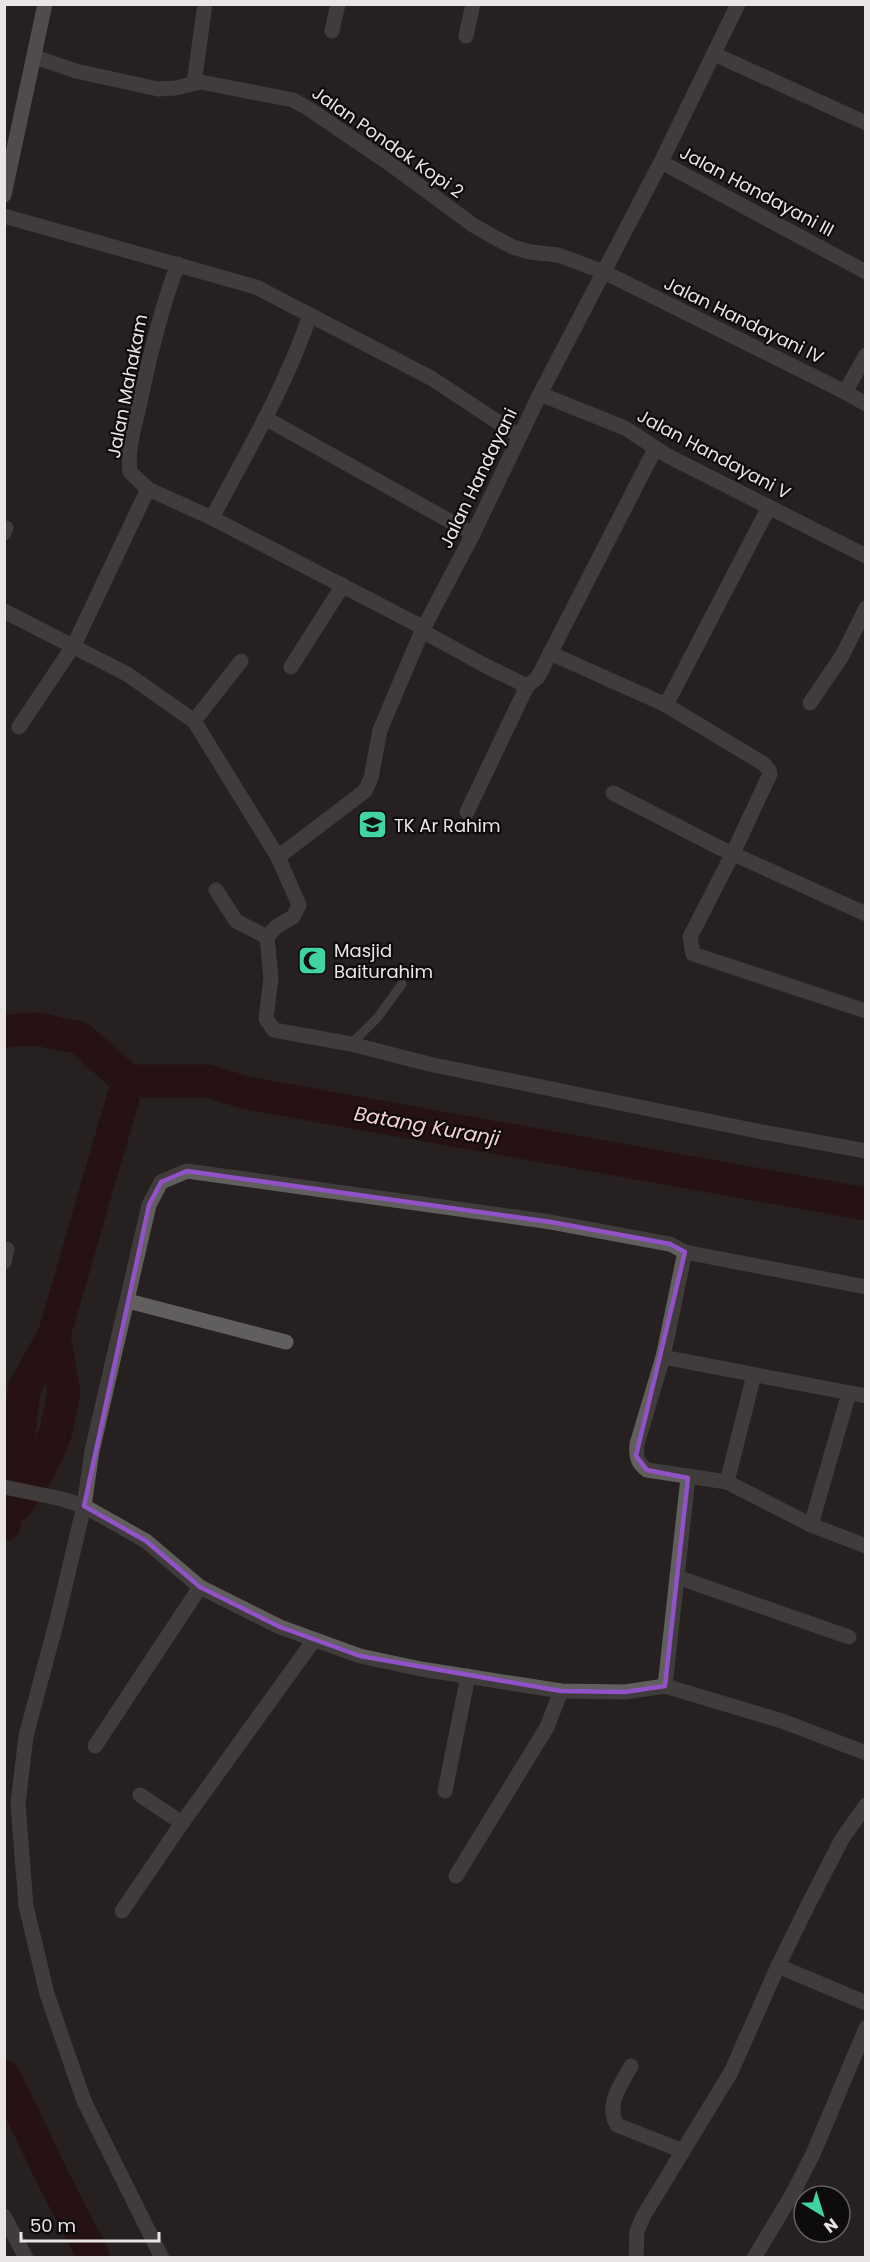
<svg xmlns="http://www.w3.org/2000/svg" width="870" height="2262" font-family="Poppins,sans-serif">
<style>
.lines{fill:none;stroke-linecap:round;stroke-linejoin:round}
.river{stroke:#270006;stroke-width:33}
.lane{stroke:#615e5e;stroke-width:9}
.street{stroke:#615e5e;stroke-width:15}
.secondary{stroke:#858080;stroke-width:15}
.marked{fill:none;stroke:#9151c7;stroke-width:4.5;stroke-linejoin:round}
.labels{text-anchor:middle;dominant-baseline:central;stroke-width:4.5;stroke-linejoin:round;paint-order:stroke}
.street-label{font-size:18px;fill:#eae5e5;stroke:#0d0b0b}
.poi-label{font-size:18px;fill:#eae5e5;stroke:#0d0b0b;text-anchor:start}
.water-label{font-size:20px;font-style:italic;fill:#f9d0d1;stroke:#0d0b0b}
</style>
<rect width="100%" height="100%" fill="#262020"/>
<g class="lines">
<g class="river">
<polyline points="4,1031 37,1029 80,1038 128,1081 208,1081 247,1093 866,1204"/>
<polyline points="17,1505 38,1472 55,1435 64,1392 54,1335"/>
<polyline points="4,1525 18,1458 21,1414 25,1387 54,1335 128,1081"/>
<polyline points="4,2076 52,2176 94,2258"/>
</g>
<polyline class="lane" points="351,1044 378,1017 402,984"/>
<g class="street">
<polyline points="332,31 338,4"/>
<polyline points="466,36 473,4"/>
<polyline points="714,54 866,123"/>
<polyline points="35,57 76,71 158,89 175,88 201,82 293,100 309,109 390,164 473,225 492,236 513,247 530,252 558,255 604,272 845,392 866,404"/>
<polyline points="194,83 205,4"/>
<polyline points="661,162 866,272"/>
<polyline points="4,216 256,287 431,378 519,436"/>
<path d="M178 264C160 311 149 358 139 407 134 428 127 450 130 472L148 489 212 518 424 628"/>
<polyline points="845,392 866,355"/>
<polyline points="540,394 625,428 668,456 866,556"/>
<polyline points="265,418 473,534"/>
<path d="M212 518C247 452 286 386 310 315"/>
<polyline points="4,533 6,528"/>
<polyline points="4,611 127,674 194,721 278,857"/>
<polyline points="422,631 484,665 527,686 538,677 655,449"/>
<polyline points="550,653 666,705 764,764 769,770 770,774 733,853 690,937 693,954 866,1011"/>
<polyline points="291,667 343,585"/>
<polyline points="810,703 842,656 866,608"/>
<polyline points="666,705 769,507"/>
<polyline points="194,721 241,661"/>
<polyline points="19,727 74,645 148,489"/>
<polyline points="613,793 720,848 866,914"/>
<polyline points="467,812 527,686"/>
<polyline points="216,890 236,921 267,937"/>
<polyline points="267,937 277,926 293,917 299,905 278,857 365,791 371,778 380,730 422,631 473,534 540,394 661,162 738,4"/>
<polyline points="267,937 271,978 266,1019 274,1030 351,1044 429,1064 757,1131 866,1151"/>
<path d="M685 1252 663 1357 637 1444C636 1456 637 1463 647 1470L727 1482 811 1525 866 1546"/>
<polyline points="4,1262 7,1249"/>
<polyline points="128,1301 286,1342"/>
<polyline points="663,1357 866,1396"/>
<polyline points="727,1482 754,1375"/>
<polyline points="4,1487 62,1499 84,1506 146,1541 200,1587 280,1627 360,1656 421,1669 561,1691 625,1692 665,1686 782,1721 866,1753"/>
<polyline points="811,1525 849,1393"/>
<polyline points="677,1577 849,1637"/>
<polyline points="665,1686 688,1478"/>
<polyline points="95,1746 200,1587"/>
<polyline points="445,1791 468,1676"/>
<polyline points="140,1795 182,1823 314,1640"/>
<polyline points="456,1876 547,1727 561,1691"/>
<polyline points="122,1911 182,1823"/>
<polyline points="778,1966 866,2003"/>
<path d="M631 2066C621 2085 605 2105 617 2125L683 2151"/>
<polyline points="4,2216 26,2258"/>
<polyline points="162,2258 84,2101 47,1994 26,1906 18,1804 26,1736 57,1620 84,1506 92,1451 149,1205 161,1182 187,1171 551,1222 670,1244 685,1252 866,1287"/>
<polyline points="636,2258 637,2231 644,2215 731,2072 778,1966 808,1905 842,1839 866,1805"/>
<polyline points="754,2258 793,2193 813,2154 866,2028"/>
</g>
<polyline class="secondary" points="4,195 45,4"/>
</g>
<path d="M0 0H870V2262H0ZM187 1171 551 1222 670 1244 685 1252 636 1456 647 1470 688 1478 665 1686 625 1692 561 1691 360 1656 280 1627 200 1587 146 1541 84 1506 149 1205 161 1182Z" fill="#262020" fill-opacity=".55" fill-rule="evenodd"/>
<path class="marked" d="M187 1171 551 1222 670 1244 685 1252 636 1456 647 1470 688 1478 665 1686 625 1692 561 1691 360 1656 280 1627 200 1587 146 1541 84 1506 149 1205 161 1182Z"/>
<defs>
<symbol id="school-square" viewBox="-11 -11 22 22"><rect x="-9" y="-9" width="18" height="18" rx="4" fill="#41d4a1" stroke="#0d0b0b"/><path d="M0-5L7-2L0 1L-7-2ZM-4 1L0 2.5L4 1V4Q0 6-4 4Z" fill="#111"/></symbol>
<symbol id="mosque-square" viewBox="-11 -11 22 22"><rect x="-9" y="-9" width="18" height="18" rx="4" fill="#41d4a1" stroke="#0d0b0b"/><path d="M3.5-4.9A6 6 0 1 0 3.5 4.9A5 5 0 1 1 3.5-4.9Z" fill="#111"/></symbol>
</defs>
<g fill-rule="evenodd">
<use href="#school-square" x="356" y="808" width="33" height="33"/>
<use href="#mosque-square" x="296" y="944" width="33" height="33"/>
</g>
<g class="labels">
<g class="street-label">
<text transform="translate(388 142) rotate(35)">Jalan Pondok Kopi 2</text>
<text transform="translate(757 191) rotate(28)">Jalan Handayani III</text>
<text transform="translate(744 320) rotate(26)">Jalan Handayani IV</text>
<text transform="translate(127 386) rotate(-79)">Jalan Mahakam</text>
<text transform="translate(714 454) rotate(28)">Jalan Handayani V</text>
<text transform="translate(478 478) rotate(-64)">Jalan Handayani</text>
</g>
<g class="poi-label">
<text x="394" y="825">TK Ar Rahim</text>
<text x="334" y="950">Masjid<tspan x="334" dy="21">Baiturahim</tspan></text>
</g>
<g class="water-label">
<text transform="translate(427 1126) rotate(10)">Batang Kuranji</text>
</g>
</g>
<rect width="870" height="2262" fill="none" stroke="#eae5e5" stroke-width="12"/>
<g transform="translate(822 2214) rotate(142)"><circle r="28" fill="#0d0b0b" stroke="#656262" stroke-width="1.5"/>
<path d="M0-4.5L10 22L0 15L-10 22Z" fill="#41d4a1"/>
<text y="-9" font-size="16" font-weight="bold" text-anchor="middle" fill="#eae5e5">N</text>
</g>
<path d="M21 2232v9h138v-9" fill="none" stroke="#eae5e5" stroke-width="3"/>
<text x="30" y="2232" font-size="18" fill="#eae5e5" stroke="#0d0b0b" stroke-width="4.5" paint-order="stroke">50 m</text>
</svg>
